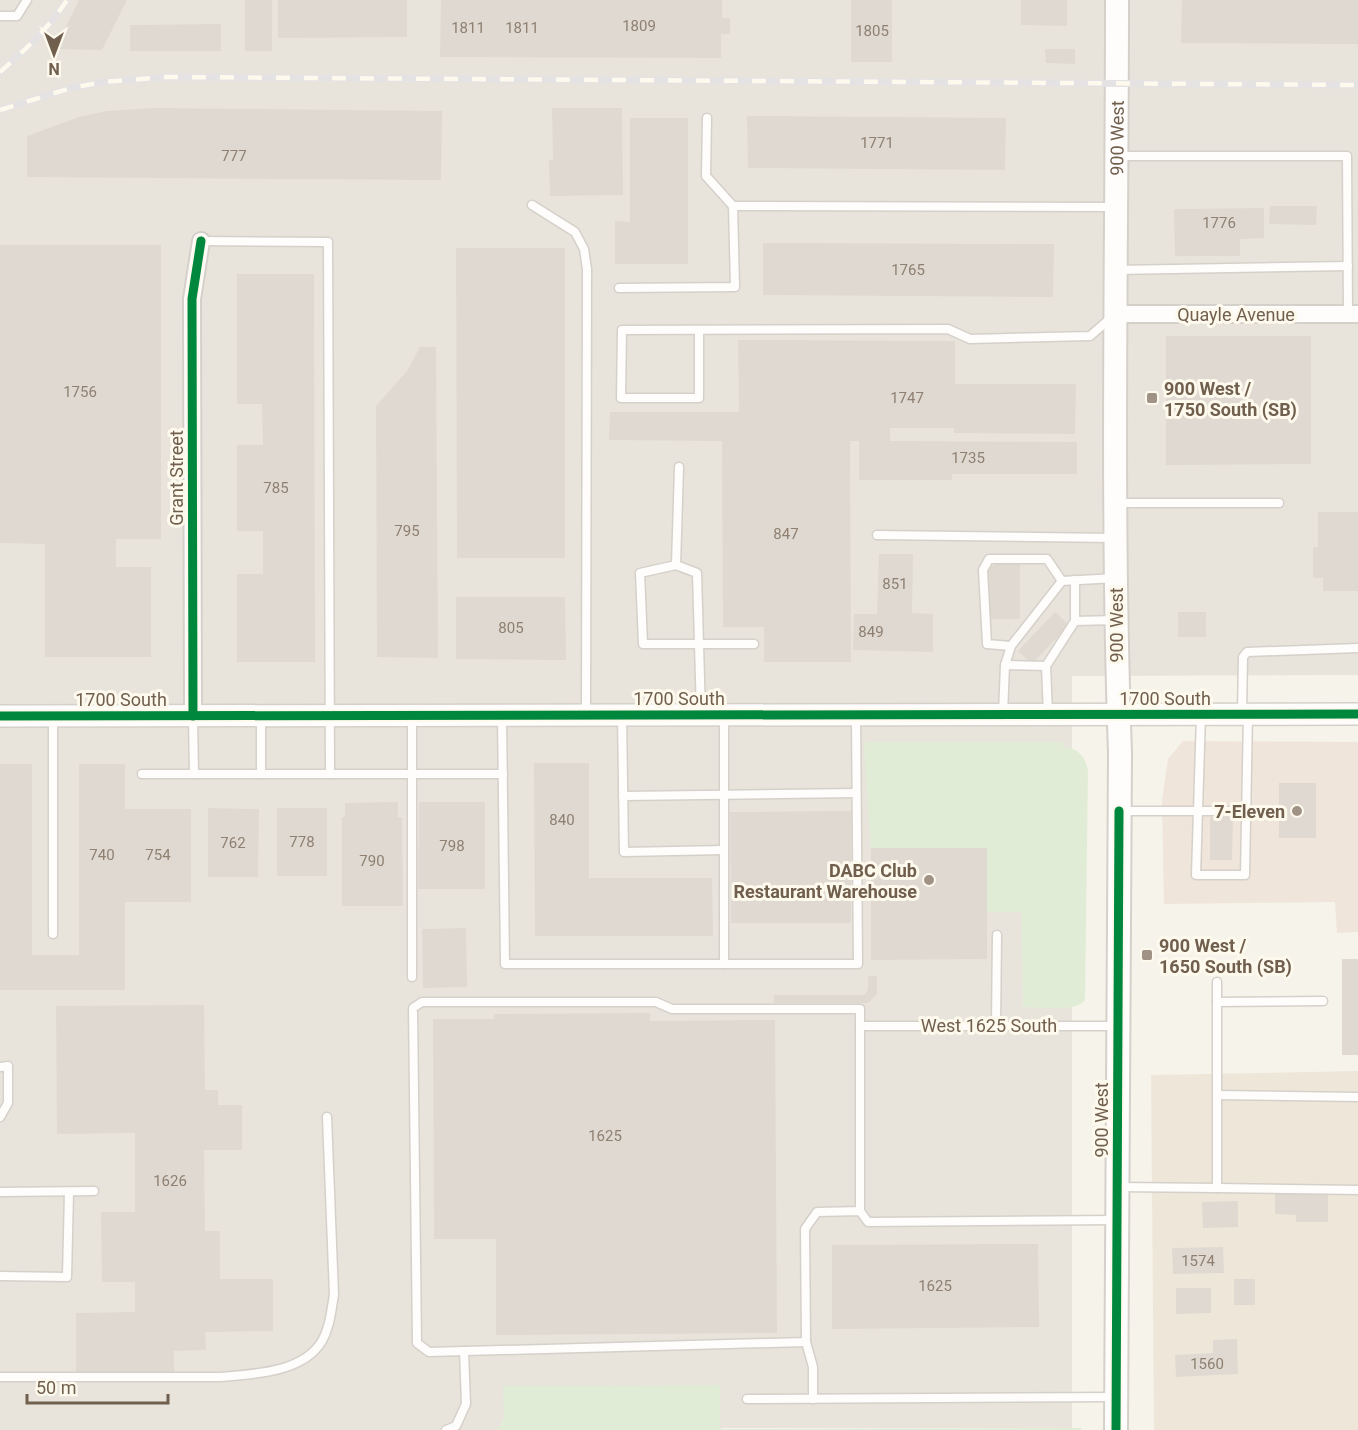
<svg xmlns="http://www.w3.org/2000/svg" width="1358" height="1430" font-family="Roboto,sans-serif">
<style>
.residential{fill:#eee7d9}
.commercial{fill:#f0e5da}
.industrial{fill:#e8e4dc}
.green{fill:#e1ecd7}
.building{fill:#dfd9d1}
.lines{fill:none;stroke-linecap:round;stroke-linejoin:round}
.service-casing{stroke:#d5d0c9;stroke-width:11}
.minor-casing{stroke:#d5d0c9;stroke-width:20}
.tertiary-casing{stroke:#d5d0c9;stroke-width:24}
.secondary-casing{stroke:#d5d0c9;stroke-width:26}
.service{stroke:#fefdfc;stroke-width:8}
.minor{stroke:#fefdfc;stroke-width:16}
.tertiary{stroke:#fefdfc;stroke-width:21}
.secondary{stroke:#fefdfc;stroke-width:22}
.rail-casing{stroke:#e5e2e4;stroke-width:7}
.rail{stroke:#fdf9ed;stroke-width:4.5;stroke-dasharray:14;stroke-linecap:butt}
.cycleway-casing{stroke:#fdf9ed;stroke-width:13}
.cycleway{stroke:#00873e;stroke-width:9}
.poi-dot{fill:#a09385;stroke:#fdf9ed;stroke-width:2}
.labels{text-anchor:middle;dominant-baseline:central;stroke-width:6;stroke-linejoin:round;paint-order:stroke}
.number-label{font-size:15px;fill:#8f8072}
.street-label{font-size:18px;fill:#715f4e;stroke:#fdf9ed}
.poi-label{font-size:18px;font-weight:bold;fill:#715f4e;stroke:#fdf9ed;text-anchor:start}
</style>
<rect width="100%" height="100%" fill="#f6f3eb"/>
<polygon class="residential" points="1358,1071 1358,1430 1154,1430 1151,1075"/>
<polygon class="commercial" points="1183,741 1358,742 1358,932 1337,933 1335,902 1164,904 1162,801 1168,759"/>
<polygon class="industrial" points="0,0 1358,0 1358,675 1072,676 1072,1428 721,1428 721,1430 0,1430"/>
<g class="green">
<path d="M866 742H1063L1064 747C1078 748 1086 757 1088 771L1085 1000C1076 1013 1038 1007 1023 1007L1021 912H987V848H871L864 747Z"/>
<polygon points="720,1385 720,1429 1081,1428 1081,1430 498,1430 504,1418 503,1386"/>
</g>
<g class="building">
<polygon points="79,0 127,0 102,50 55,49"/>
<rect x="245" y="0" width="27" height="51"/>
<polygon points="278,0 407,0 407,37 278,38"/>
<polygon points="441,0 722,0 722,18 730,18 730,34 721,34 721,58 440,57"/>
<rect x="851" y="0" width="41" height="62"/>
<polygon points="1021,0 1067,0 1067,26 1021,25"/>
<polygon points="1182,0 1358,0 1358,44 1181,43"/>
<polygon points="221,24 221,51 130,51 130,25"/>
<polygon points="1045,49 1075,49 1075,64 1046,63"/>
<polygon points="153,108 442,111 441,180 27,177 27,136 79,117 107,111"/>
<polygon points="552,108 622,108 623,195 550,196 549,160 553,160"/>
<polygon points="747,116 1006,118 1005,170 748,168"/>
<polygon points="630,118 688,118 688,264 615,264 615,221 630,222"/>
<polygon points="1270,206 1317,206 1316,225 1269,224"/>
<polygon points="1264,208 1264,238 1240,239 1240,256 1175,256 1174,209"/>
<polygon points="763,243 1054,244 1053,297 763,295"/>
<polygon points="0,245 161,245 161,539 116,539 116,567 151,567 151,657 45,657 45,544 0,543"/>
<polygon points="456,248 565,248 565,558 457,558"/>
<polygon points="237,274 314,274 315,662 237,662 237,574 263,574 263,531 237,531 237,445 263,445 262,404 237,404"/>
<polygon points="1166,336 1311,336 1311,464 1166,465"/>
<polygon points="738,340 955,341 955,384 1076,384 1075,434 954,433 954,428 890,428 890,441 1077,442 1077,474 952,474 952,480 859,480 859,441 850,441 851,662 764,662 764,627 723,627 722,441 609,440 610,412 739,412"/>
<polygon points="420,347 436,347 438,658 377,657 376,406 407,371"/>
<polygon points="1318,512 1358,512 1358,591 1323,591 1323,578 1313,578 1313,547 1318,547"/>
<polygon points="879,554 913,554 912,613 933,614 933,652 853,650 854,614 877,614"/>
<polygon points="996,564 1020,564 1020,619 984,619 984,576 988,568"/>
<polygon points="456,597 565,597 566,660 456,659"/>
<polygon points="1055,612 1069,625 1032,664 1018,651"/>
<rect x="1178" y="612" width="28" height="25"/>
<polygon points="534,763 589,763 589,878 712,878 713,936 535,936"/>
<polygon points="0,764 32,764 32,955 79,955 79,764 125,764 125,809 191,809 191,902 125,902 125,990 0,990"/>
<rect x="1279" y="783" width="37" height="55"/>
<polygon points="398,802 398,817 402,817 403,906 342,906 342,817 345,817 345,803"/>
<polygon points="419,802 485,802 485,889 418,889"/>
<polygon points="208,808 259,809 258,877 208,877"/>
<rect x="277" y="808" width="50" height="68"/>
<polygon points="851,811 851,923 731,923 730,812"/>
<polygon points="1210,817 1233,817 1232,860 1210,860"/>
<polygon points="871,848 987,848 987,959 871,960"/>
<polygon points="466,928 467,987 423,988 422,929"/>
<rect x="1342" y="959" width="16" height="96"/>
<polygon points="868,976 877,976 877,994 868,1003 774,1003 774,995 864,995 868,990"/>
<polygon points="204,1005 205,1090 218,1090 218,1105 242,1105 242,1150 204,1150 205,1231 220,1231 220,1279 273,1279 273,1331 205,1332 206,1350 174,1351 174,1372 76,1373 76,1313 135,1312 135,1282 102,1282 101,1212 135,1212 135,1133 57,1134 56,1006"/>
<polygon points="650,1013 650,1021 775,1020 777,1333 496,1335 496,1239 434,1239 433,1019 494,1019 494,1014"/>
<polygon points="1275,1192 1328,1193 1328,1222 1296,1222 1296,1215 1275,1214"/>
<polygon points="1238,1201 1238,1227 1203,1228 1202,1202"/>
<polygon points="1038,1244 1039,1327 832,1329 832,1245"/>
<polygon points="1223,1247 1224,1273 1173,1274 1172,1248"/>
<rect x="1234" y="1279" width="21" height="26"/>
<polygon points="1176,1288 1211,1288 1211,1313 1176,1314"/>
<polygon points="1237,1339 1238,1374 1176,1377 1175,1355 1213,1353 1213,1340"/>
</g>
<g class="lines">
<defs>
<g id="service">
<polyline points="0,16 17,16 27,0"/>
<polyline points="707,118 706,176 733,206"/>
<polyline points="1118,156 1347,156 1348,314"/>
<polyline points="532,205 575,232 584,249 587,269 586,714"/>
<polyline points="201,241 328,242 330,774"/>
<polyline points="1116,270 1348,266"/>
<polyline points="619,288 735,287 733,206 1114,207"/>
<polyline points="699,330 699,398 621,398 622,330 948,329 970,339 1090,336 1112,317"/>
<polyline points="679,467 676,565 640,573 643,644 699,644 701,714"/>
<polyline points="1116,503 1279,503"/>
<polyline points="877,535 1115,538"/>
<polyline points="676,565 697,573 699,644 754,644"/>
<polyline points="1075,580 1075,621"/>
<polyline points="1011,646 987,644 983,570 989,559 1047,559 1062,581"/>
<polyline points="1005,665 1011,646 1062,581 1116,578"/>
<polyline points="1242,713 1243,657 1247,652 1358,648"/>
<polyline points="1003,714 1005,665 1046,666"/>
<polyline points="1048,714 1046,666 1075,621 1116,620"/>
<polyline points="1201,714 1196,875 1245,875 1248,714"/>
<polyline points="502,715 505,964 858,964 856,716"/>
<polyline points="622,715 624,852 724,850"/>
<polyline points="261,716 261,774"/>
<polyline points="412,716 412,977"/>
<polyline points="193,717 194,774"/>
<polyline points="142,774 503,774"/>
<polyline points="623,796 856,793"/>
<polyline points="1121,811 1247,811"/>
<polyline points="53,934 53,716"/>
<polyline points="724,964 724,715"/>
<polyline points="1217,1002 1323,1001"/>
<polyline points="996,1025 997,935"/>
<polyline points="860,1026 1117,1026"/>
<polyline points="0,1067 8,1066 8,1103 0,1117"/>
<polyline points="1217,1095 1358,1097"/>
<polyline points="1118,1187 1217,1188 1217,982"/>
<polyline points="1217,1188 1358,1190"/>
<polyline points="0,1192 94,1191"/>
<polyline points="860,1211 817,1212 805,1229 806,1342 429,1352 417,1343 413,1008 422,1002 656,1002 672,1009 860,1009 860,1211 868,1222 1117,1220"/>
<polyline points="0,1276 67,1277 69,1192"/>
<polyline points="806,1342 813,1367 813,1399"/>
<path d="M0 1377H220C253 1374 303 1373 322 1341 330 1327 331 1311 334 1295L327 1117"/>
<polyline points="747,1399 1115,1397"/>
<polyline points="446,1430 456,1426 466,1404 464,1351"/>
</g>
<g id="minor">
<polyline points="1114,314 1358,314"/>
<polyline points="193,716 192,299 201,241"/>
</g>
<polyline id="tertiary" points="0,716 1358,714"/>
<g id="secondary">
<path id="s1" d="M1116 1430 1120 753C1111 502 1117 251 1117 0"/>
</g>
</defs>
<use href="#service" class="service-casing"/>
<use href="#minor" class="minor-casing"/>
<use href="#tertiary" class="tertiary-casing"/>
<use href="#secondary" class="secondary-casing"/>
<use href="#service" class="service"/>
<use href="#minor" class="minor"/>
<use href="#tertiary" class="tertiary"/>
<use href="#secondary" class="secondary"/>
<defs>
<g id="rail">
<path d="M0 72C25 50 49 28 67 0"/>
<polyline points="0,110 71,88 103,82 167,77 1358,85"/>
</g>
</defs>
<use href="#rail" class="rail-casing"/>
<use href="#rail" class="rail"/>
<defs>
<g id="cycleway">
<polyline points="0,716 1358,714"/>
<polyline points="193,716 192,299 201,241"/>
<polyline points="1116,1430 1119,811"/>
</g>
</defs>
<use href="#cycleway" class="cycleway-casing"/>
<use href="#cycleway" class="cycleway"/>
</g>
<g class="poi-dot">
<rect x="1146" y="392" width="12" height="12" rx="3"/>
<circle cx="1297" cy="811" r="6"/>
<circle cx="929" cy="880" r="6"/>
<rect x="1141" y="949" width="12" height="12" rx="3"/>
</g>
<g class="labels">
<g class="number-label">
<text x="639" y="26">1809</text>
<text x="468" y="28">1811</text>
<text x="522" y="28">1811</text>
<text x="872" y="31">1805</text>
<text x="877" y="143">1771</text>
<text x="234" y="156">777</text>
<text x="1219" y="223">1776</text>
<text x="908" y="270">1765</text>
<text x="80" y="392">1756</text>
<text x="907" y="398">1747</text>
<text x="968" y="458">1735</text>
<text x="276" y="488">785</text>
<text x="407" y="531">795</text>
<text x="786" y="534">847</text>
<text x="895" y="584">851</text>
<text x="511" y="628">805</text>
<text x="871" y="632">849</text>
<text x="562" y="820">840</text>
<text x="302" y="842">778</text>
<text x="233" y="843">762</text>
<text x="452" y="846">798</text>
<text x="102" y="855">740</text>
<text x="158" y="855">754</text>
<text x="372" y="861">790</text>
<text x="605" y="1136">1625</text>
<text x="170" y="1181">1626</text>
<text x="1198" y="1261">1574</text>
<text x="935" y="1286">1625</text>
<text x="1207" y="1364">1560</text>
</g>
<g class="street-label">
<text stroke="none"><textPath href="#s1" startOffset="1292">900 West</textPath></text>
<text x="1236" y="314">Quayle Avenue</text>
<text transform="translate(176 478) rotate(-90)">Grant Street</text>
<text transform="translate(1116 625) rotate(-90)">900 West</text>
<text x="679" y="698">1700 South</text>
<text x="1165" y="698">1700 South</text>
<text x="121" y="699">1700 South</text>
<text x="989" y="1025">West 1625 South</text>
<text transform="translate(1101 1120) rotate(-90)">900 West</text>
</g>
<g class="poi-label">
<text x="1164" y="388">900 West /<tspan x="1164" dy="21">1750 South (SB)</tspan></text>
<text x="1285" y="811" text-anchor="end">7-Eleven</text>
<text x="917" y="870" text-anchor="end">DABC Club<tspan x="917" dy="21">Restaurant Warehouse</tspan></text>
<text x="1159" y="945">900 West /<tspan x="1159" dy="21">1650 South (SB)</tspan></text>
</g>
</g>
<g transform="translate(54 54) rotate(180)" stroke="#fdf9ed" stroke-width="4.5" paint-order="stroke">
<path d="M0-4.5L10 22L0 15L-10 22Z" fill="#715f4e"/>
<text y="-9" font-size="16" font-weight="bold" text-anchor="middle" fill="#715f4e">N</text>
</g>
<path d="M27 1394v9h141v-9" fill="none" stroke="#715f4e" stroke-width="3"/>
<text x="36" y="1394" font-size="18" fill="#715f4e" stroke="#fdf9ed" stroke-width="4.5" paint-order="stroke">50 m</text>
</svg>
